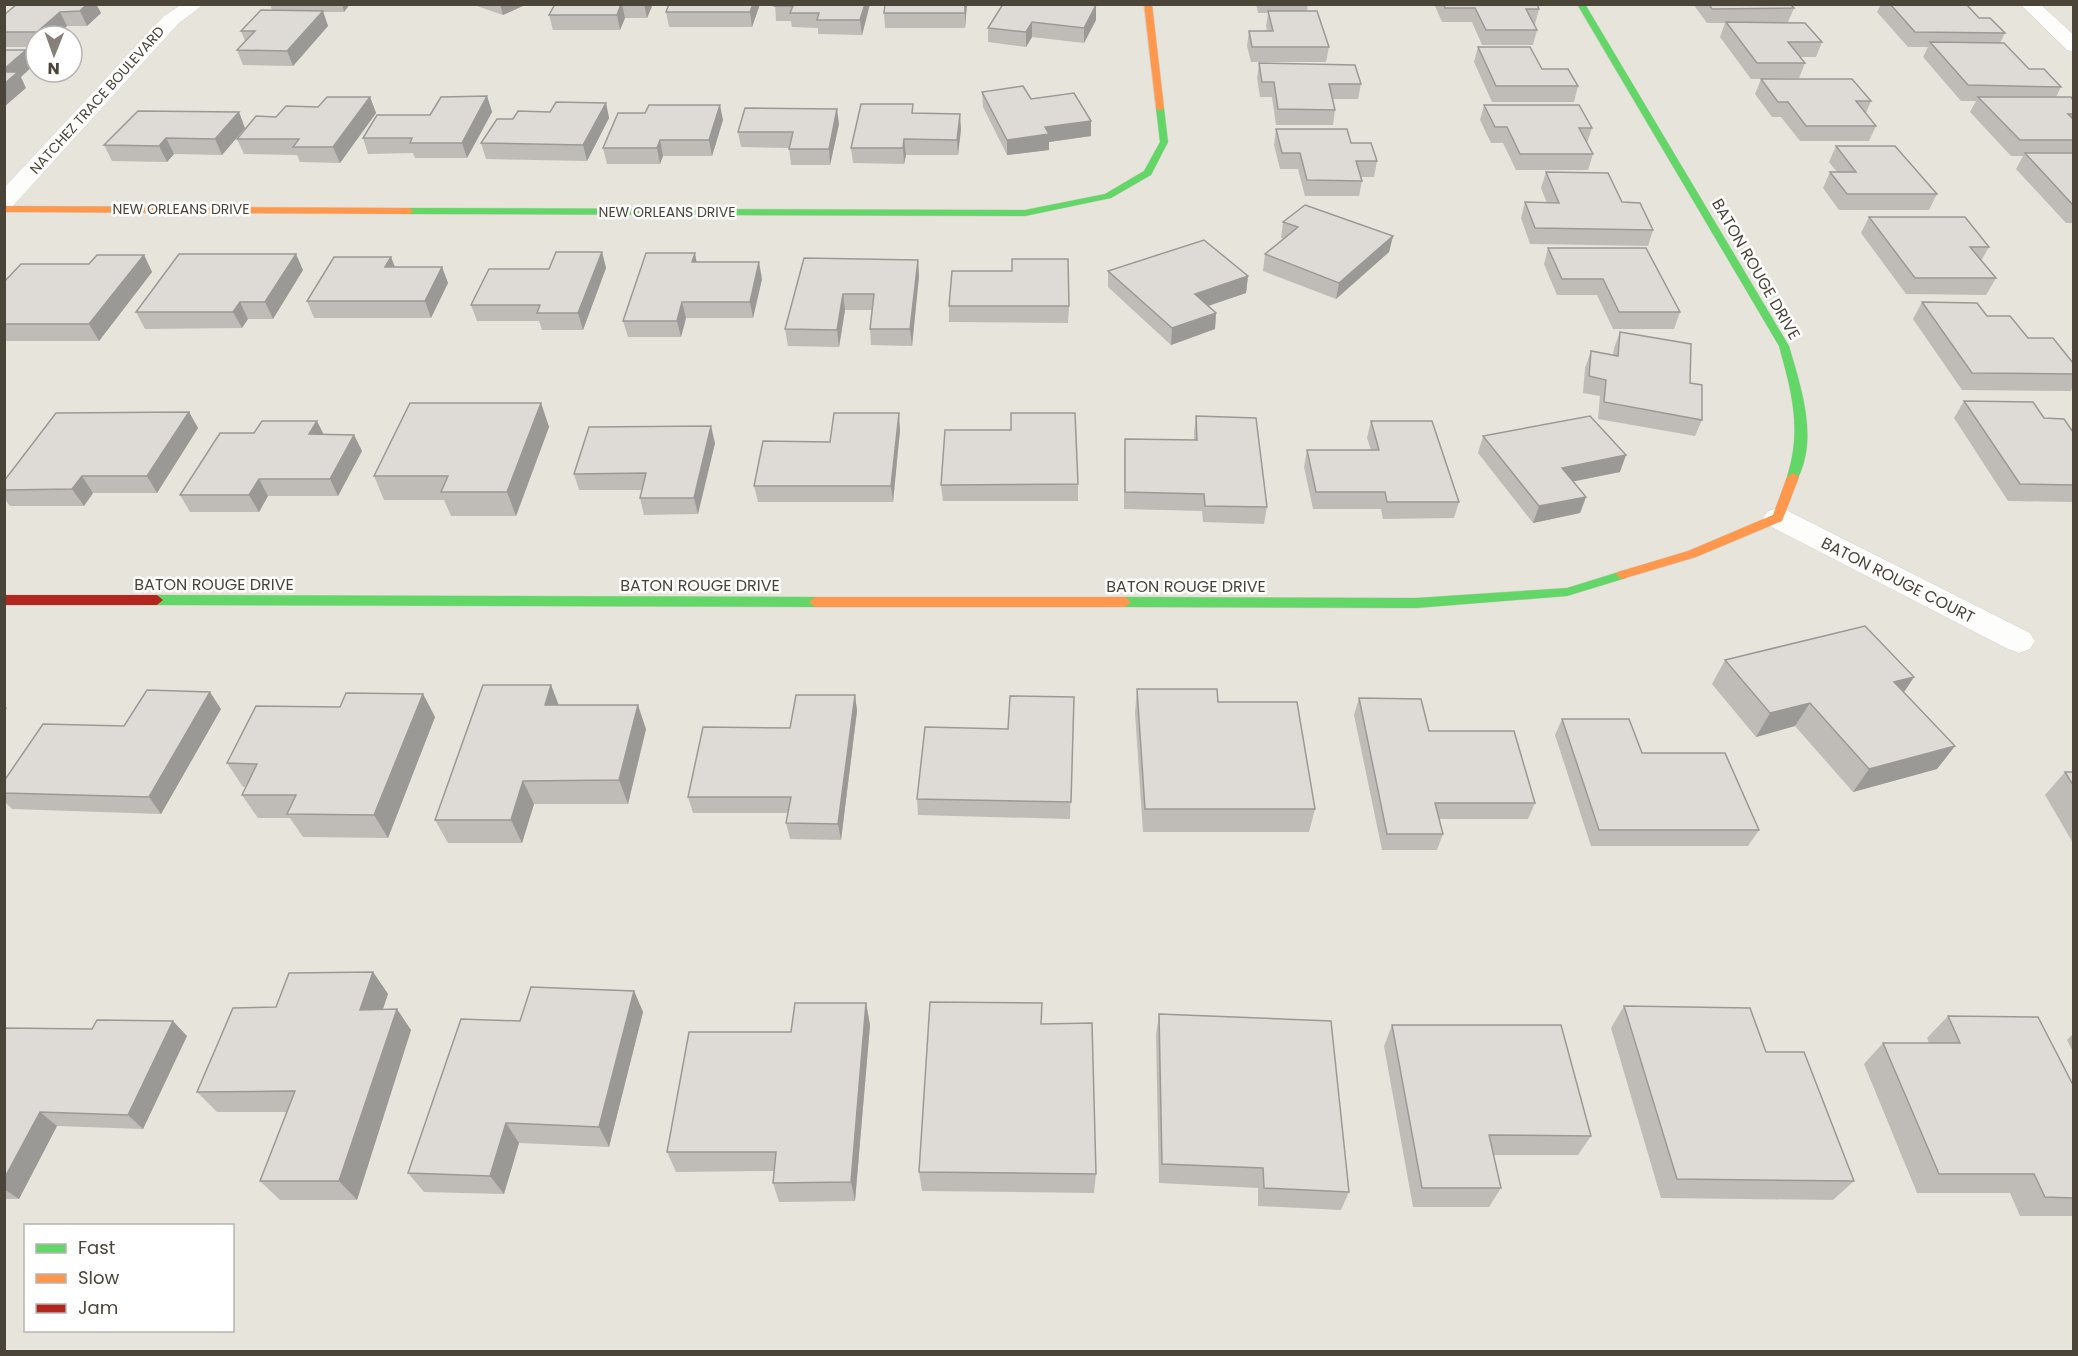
<svg xmlns="http://www.w3.org/2000/svg" width="2078" height="1356" font-family="Poppins,sans-serif">
<style>
.residential{fill:#e7e4dc;fill-rule:evenodd}
.lines{fill:none;stroke-linecap:round;stroke-linejoin:round}
.street-casing{stroke:#d2d0cb;stroke-width:1}
.fast-casing{stroke:#d3cfc5;stroke-width:1}
.slow-casing{stroke:#d3cfc5;stroke-width:1}
.jam-casing{stroke:#d3cfc5;stroke-width:1}
.street{fill:#fdfdfc;fill-rule:evenodd}
.fast{fill:#63d668;fill-rule:evenodd}
.slow{fill:#ff974d;fill-rule:evenodd}
.jam{fill:#b3261e;fill-rule:evenodd}
.wall{fill:#bfbcb8}
.shaded-wall{fill:#9b9996}
.building{fill:#dedbd6;stroke:#9b9996;stroke-width:1.5}
.labels{text-anchor:middle;dominant-baseline:central;stroke-width:5;stroke-linejoin:round;paint-order:stroke}
.far-street-label{font-size:14px;fill:#4b4439;stroke:#fff}
.street-label{font-size:16px;fill:#4b4439;stroke:#fff}
</style>
<rect width="100%" height="100%" fill="#f4f2ee"/>
<path class="residential" d="M5 5H2073V1351L5 1352ZM36 36H72V72H36ZM26 1226H232V1330H26Z"/>
<g class="lines">
<defs>
<g id="street">
<polygon points="182,4 204,4 178,24 12,207 4,209 4,188 164,16"/>
<polygon points="2020,4 2040,4 2074,35 2074,52 2067,50"/>
<polygon points="1778,508 1788,511 2030,633 2035,641 2030,649 2019,653 2008,649 1768,525 1763,518 1768,511"/>
</g>
<g id="fast">
<path d="M1577 4H1585L1789 346C1801 388 1819 438 1797 480L1793 481 1787 477C1802 429 1792 393 1779 346Z"/>
<polygon points="1160,105 1164,108 1168,142 1151,175 1111,198 1025,216 409,214 404,211 409,208 1025,210 1105,194 1144,171 1160,142 1156,108"/>
<polygon points="1622,571 1628,575 1626,578 1567,596 1416,608 1125,607 1119,602 1125,597 1416,598 1567,588"/>
<polygon points="157,595 815,597 821,602 815,607 157,605 151,600"/>
</g>
<g id="slow">
<polygon points="1144,4 1152,4 1164,108 1160,111 1156,108"/>
<polygon points="4,206 409,208 414,211 409,214 4,212"/>
<polygon points="1793,473 1799,477 1782,521 1696,557 1622,579 1616,575 1618,572 1688,551 1773,515 1787,477"/>
<polygon points="815,597 1125,597 1131,602 1125,607 815,607 809,602"/>
</g>
<polygon id="jam" points="4,595 157,595 163,600 157,605 4,605"/>
</defs>
<use href="#street" class="street-casing"/>
<use href="#fast" class="fast-casing"/>
<use href="#slow" class="slow-casing"/>
<use href="#jam" class="jam-casing"/>
<use href="#street" class="street"/>
<use href="#fast" class="fast"/>
<use href="#slow" class="slow"/>
<use href="#jam" class="jam"/>
</g>
<g class="wall">
<polygon points="17,4 96,4 101,13 87,26 67,26 57,36 36,36 36,47 4,47 4,15"/>
<polygon points="270,4 350,4 344,12 323,12 328,26 293,66 243,65 237,50 245,41 241,31 272,10"/>
<polygon points="471,4 527,4 503,15"/>
<polygon points="555,4 653,4 647,18 625,18 620,30 553,30 549,15"/>
<polygon points="669,4 760,4 752,27 669,27 666,12"/>
<polygon points="775,4 870,4 862,35 818,34 818,28 792,27 791,21 776,21"/>
<polygon points="885,4 967,4 965,28 885,28 884,13"/>
<polygon points="1256,4 1308,4 1307,11 1329,47 1326,62 1251,62 1247,46 1249,31 1267,31 1266,26 1268,13 1258,13"/>
<polygon points="1436,4 1537,4 1539,9 1535,24 1533,24 1537,30 1533,45 1482,45 1472,22 1442,22 1435,6"/>
<polygon points="1693,4 1790,4 1794,8 1788,22 1822,42 1816,57 1800,57 1805,63 1799,78 1751,79 1720,37 1725,23 1707,23"/>
<polygon points="1881,4 1966,4 1979,18 2005,33 2000,43 2029,69 2061,87 2056,97 2073,100 2073,223 2066,223 2016,169 2023,156 2011,156 1970,112 1976,101 1961,101 1923,57 1928,47 1908,47 1877,12"/>
<polygon points="1096,5 1096,20 1084,43 1032,37 1026,47 988,42 988,28"/>
<polygon points="1478,47 1542,69 1578,86 1574,102 1492,102 1474,62"/>
<polygon points="1259,63 1361,84 1358,99 1333,99 1335,110 1333,125 1276,125 1272,97 1260,97 1257,78"/>
<polygon points="1761,79 1871,101 1866,113 1876,126 1869,141 1800,141 1781,117 1772,117 1755,94"/>
<polygon points="982,92 1031,99 1091,136 1049,142 1049,150 1007,155 983,107"/>
<polygon points="487,96 492,112 467,158 415,158 413,153 368,154 363,138"/>
<polygon points="370,97 376,113 340,163 300,162 297,155 244,154 237,139 276,117 318,107"/>
<polygon points="606,103 609,118 587,161 486,159 481,143 513,119 550,112"/>
<polygon points="1484,105 1592,128 1587,143 1593,154 1588,170 1516,170 1503,143 1491,143 1480,120"/>
<polygon points="914,113 961,129 958,155 906,155 904,164 853,163 851,148"/>
<polygon points="723,120 712,156 663,156 660,164 607,164 603,148"/>
<polygon points="839,124 830,165 791,165 789,148 741,147 738,132"/>
<polygon points="245,128 222,155 174,154 167,162 112,161 104,145"/>
<polygon points="1276,129 1351,143 1377,161 1374,177 1361,177 1362,181 1359,196 1305,196 1298,169 1280,169 1274,145"/>
<polygon points="1836,146 1937,194 1929,210 1839,210 1823,188 1830,172 1837,172 1829,162"/>
<polygon points="1546,172 1622,202 1653,230 1648,246 1530,244 1521,218 1525,202 1547,203 1541,188"/>
<polygon points="1869,217 1989,247 1981,261 1996,278 1986,295 1906,294 1861,233"/>
<polygon points="1283,222 1393,236 1389,252 1336,299 1263,271 1265,254 1284,239 1281,238"/>
<polygon points="1548,248 1680,312 1674,329 1613,329 1597,295 1557,295 1544,264"/>
<polygon points="602,252 606,268 583,330 542,330 539,321 477,321 471,305 549,269"/>
<polygon points="144,255 152,272 99,341 4,341 4,282 89,264"/>
<polygon points="391,257 395,267 442,267 448,283 431,318 314,318 307,301"/>
<polygon points="804,258 918,260 919,276 912,346 871,345 870,329 872,310 845,310 839,347 788,346 785,329"/>
<polygon points="697,262 762,279 753,318 686,318 681,337 628,337 623,321"/>
<polygon points="303,270 273,319 248,319 242,328 145,329 136,312"/>
<polygon points="1108,271 1248,276 1246,293 1208,306 1216,313 1215,329 1171,345 1108,287"/>
<polygon points="1922,302 1987,316 2073,363 2073,387 2071,391 1962,390 1913,319"/>
<polygon points="949,306 1069,306 1068,323 949,322"/>
<polygon points="1620,332 1690,383 1702,420 1695,436 1598,419 1600,396 1583,393 1585,368 1591,351 1613,355 1614,348"/>
<polygon points="1964,401 2044,418 2073,432 2073,502 2008,501 1954,418"/>
<polygon points="541,403 549,427 516,516 451,516 444,500 384,500 374,476"/>
<polygon points="189,412 198,428 157,493 93,493 84,506 10,506 4,498 4,481"/>
<polygon points="1196,416 1267,507 1264,524 1203,522 1202,511 1124,509 1124,455 1125,439 1194,440 1194,433"/>
<polygon points="1371,421 1459,502 1454,518 1383,519 1381,509 1313,509 1304,467 1307,450 1371,450 1367,438"/>
<polygon points="900,430 893,502 758,502 754,486 830,442"/>
<polygon points="324,434 354,435 362,451 338,496 268,496 259,512 190,512 180,495"/>
<polygon points="1483,436 1620,472 1573,481 1586,497 1580,513 1533,523 1478,453"/>
<polygon points="715,443 698,514 644,515 640,498 642,490 579,490 574,474"/>
<polygon points="1078,484 1078,501 943,501 941,485"/>
<polygon points="1725,660 1914,677 1904,692 1955,746 1937,769 1853,792 1795,726 1756,737 1712,684"/>
<polygon points="551,685 559,705 646,729 628,804 534,804 522,843 448,843 435,820"/>
<polygon points="1137,689 1315,809 1309,832 1143,832 1135,713"/>
<polygon points="423,694 435,717 388,838 303,837 290,818 258,818 242,795 246,787 243,787 227,763 340,707"/>
<polygon points="855,695 857,711 841,840 790,839 786,823 788,813 693,813 688,797 790,728"/>
<polygon points="1074,697 1070,819 918,815 917,799 1008,729"/>
<polygon points="1359,698 1429,731 1535,803 1528,819 1439,819 1443,834 1437,850 1382,850 1354,715"/>
<polygon points="221,709 161,814 12,809 4,801 4,781 124,726"/>
<polygon points="1562,719 1642,753 1759,830 1748,846 1591,846 1555,735"/>
<polygon points="2065,772 2073,772 2073,843 2045,795"/>
<polygon points="373,972 388,994 383,1009 411,1030 357,1200 280,1200 260,1181 287,1112 217,1112 197,1092 276,1007"/>
<polygon points="634,991 643,1012 609,1147 519,1143 504,1194 424,1192 408,1173 520,1021"/>
<polygon points="866,1003 870,1025 855,1201 779,1202 773,1183 774,1171 676,1172 667,1152"/>
<polygon points="1624,1006 1766,1052 1854,1181 1833,1200 1661,1198 1611,1028"/>
<polygon points="1159,1014 1349,1192 1341,1210 1258,1206 1258,1188 1159,1183 1156,1035"/>
<polygon points="1948,1016 2073,1085 2073,1216 2020,1216 2010,1193 1917,1193 1864,1064 1883,1043 1929,1043 1927,1038"/>
<polygon points="1042,1024 1096,1174 1094,1193 922,1191 919,1172"/>
<polygon points="1392,1025 1591,1136 1578,1155 1493,1155 1501,1188 1489,1207 1413,1207 1384,1046"/>
<polygon points="4,1028 92,1029 187,1036 143,1129 57,1126 19,1199 4,1199"/>
<polygon points="2073,1034 2073,1052 2067,1040"/>
</g>
<g class="shaded-wall">
<polygon points="87,4 96,4 101,13 87,26 80,11"/>
<polygon points="342,4 350,4 344,12"/>
<polygon points="500,4 527,4 503,15"/>
<polygon points="621,4 622,4 625,18 620,30 617,15"/>
<polygon points="644,4 653,4 647,18"/>
<polygon points="753,4 760,4 752,27 750,12"/>
<polygon points="865,4 870,4 862,35 860,20"/>
<polygon points="965,4 967,4 965,28"/>
<polygon points="1096,5 1096,20 1084,43 1084,28"/>
<polygon points="323,11 328,26 293,66 287,51"/>
<polygon points="60,12 67,26 57,36 39,36 37,32"/>
<polygon points="1032,22 1032,37 1026,47 1026,32"/>
<polygon points="26,50 34,65 21,77 26,88 4,107 4,69"/>
<polygon points="487,96 492,112 467,158 462,143"/>
<polygon points="370,97 376,113 340,163 333,147"/>
<polygon points="606,103 609,118 587,161 583,145"/>
<polygon points="720,105 723,120 712,156 709,140"/>
<polygon points="837,109 839,124 830,165 829,149"/>
<polygon points="239,112 245,128 222,155 215,139"/>
<polygon points="960,114 961,129 958,155 957,140"/>
<polygon points="1091,121 1091,136 1049,142 1049,150 1007,155 1007,140 1045,127"/>
<polygon points="166,138 174,154 167,162 159,146"/>
<polygon points="904,139 906,155 904,164 903,148"/>
<polygon points="660,140 663,156 660,164 657,148"/>
<polygon points="1393,236 1389,252 1336,299 1339,283"/>
<polygon points="602,252 606,268 583,330 578,313"/>
<polygon points="695,253 698,269 692,262"/>
<polygon points="296,254 303,270 273,319 265,302"/>
<polygon points="144,255 152,272 99,341 89,324"/>
<polygon points="391,257 397,273 385,267"/>
<polygon points="918,260 919,276 912,346 910,329"/>
<polygon points="759,262 762,279 753,318 750,302"/>
<polygon points="442,267 448,283 431,318 425,301"/>
<polygon points="1248,276 1246,293 1193,311 1195,294"/>
<polygon points="843,294 845,310 839,347 837,330"/>
<polygon points="240,302 248,319 242,328 233,312"/>
<polygon points="682,302 686,318 681,337 677,321"/>
<polygon points="1216,313 1215,329 1171,345 1172,328"/>
<polygon points="541,403 549,427 516,516 507,492"/>
<polygon points="189,412 198,428 157,493 147,476"/>
<polygon points="899,413 900,430 893,502 891,486"/>
<polygon points="317,421 325,437 309,434"/>
<polygon points="711,426 715,443 698,514 694,498"/>
<polygon points="354,435 362,451 338,496 330,479"/>
<polygon points="1626,455 1620,472 1556,485 1562,468"/>
<polygon points="82,476 93,493 84,506 72,489"/>
<polygon points="259,479 268,496 259,512 249,495"/>
<polygon points="1586,497 1580,513 1533,523 1539,506"/>
<polygon points="1914,677 1898,701 1894,682"/>
<polygon points="551,685 560,709 545,705"/>
<polygon points="210,692 221,709 161,814 149,797"/>
<polygon points="423,694 435,717 388,838 374,815"/>
<polygon points="855,695 857,711 841,840 838,824"/>
<polygon points="1810,703 1795,726 1756,737 1770,713"/>
<polygon points="4,705 7,708 4,713"/>
<polygon points="638,705 646,729 628,804 619,780"/>
<polygon points="1955,746 1937,769 1853,792 1869,769"/>
<polygon points="523,781 534,804 522,843 511,820"/>
<polygon points="373,972 388,994 375,1031 360,1010"/>
<polygon points="634,991 643,1012 609,1147 599,1127"/>
<polygon points="866,1003 870,1025 855,1201 851,1182"/>
<polygon points="397,1009 411,1030 357,1200 339,1181"/>
<polygon points="173,1021 187,1036 143,1129 128,1115"/>
<polygon points="40,1112 57,1126 19,1199 4,1189 4,1179"/>
<polygon points="506,1123 519,1143 504,1194 490,1176"/>
</g>
<g class="building">
<polygon points="17,4 87,4 80,11 60,12 37,32 4,32 4,15"/>
<polygon points="555,4 621,4 617,15 549,15"/>
<polygon points="669,4 753,4 750,12 666,12"/>
<polygon points="775,4 865,4 860,20 817,20 819,13 790,13 793,6 774,6"/>
<polygon points="885,4 965,4 965,13 884,13"/>
<polygon points="1003,4 1088,4 1096,5 1084,28 1032,22 1026,32 988,28"/>
<polygon points="1444,4 1537,4 1539,9 1526,9 1537,30 1486,30 1475,8 1445,8"/>
<polygon points="1709,4 1790,4 1794,8 1712,9"/>
<polygon points="1890,4 1966,4 1979,18 1990,18 2005,33 1915,32"/>
<polygon points="261,10 323,11 287,51 237,50 255,31 241,31"/>
<polygon points="1268,11 1317,11 1329,47 1252,47 1249,31 1273,31"/>
<polygon points="1726,22 1805,23 1822,42 1788,42 1805,63 1757,63"/>
<polygon points="1930,42 2004,43 2029,69 2044,69 2061,87 1968,85"/>
<polygon points="1478,47 1530,47 1542,69 1568,69 1578,86 1496,86"/>
<polygon points="4,50 26,50 4,69"/>
<polygon points="1259,63 1355,65 1361,84 1329,84 1335,110 1278,109 1274,82 1262,82"/>
<polygon points="4,72 18,72 4,84"/>
<polygon points="1761,79 1852,79 1871,101 1856,101 1876,126 1806,126 1788,102 1778,102"/>
<polygon points="1023,86 1031,99 1074,93 1091,121 1045,127 1049,134 1007,140 982,92"/>
<polygon points="487,96 462,143 410,143 412,138 363,138 377,115 430,115 441,97"/>
<polygon points="327,97 370,97 333,147 293,147 299,139 237,139 256,116 276,117 286,106 318,107"/>
<polygon points="1978,97 2071,97 2073,100 2073,114 2068,114 2073,119 2073,140 2020,140"/>
<polygon points="556,102 606,103 583,145 481,143 497,119 513,119 518,111 550,112"/>
<polygon points="861,104 913,104 912,113 960,114 957,140 904,139 903,148 851,148"/>
<polygon points="649,105 720,105 709,140 660,140 657,148 603,148 618,113 645,113"/>
<polygon points="1484,105 1579,105 1592,128 1579,128 1593,154 1520,154 1507,127 1495,127"/>
<polygon points="745,108 837,109 829,149 789,149 793,132 738,132"/>
<polygon points="138,111 239,112 215,139 166,138 159,146 104,145"/>
<polygon points="1276,129 1347,129 1351,143 1371,143 1377,161 1356,161 1362,181 1307,180 1300,153 1282,153"/>
<polygon points="1836,146 1895,146 1937,194 1847,194 1830,172 1856,172"/>
<polygon points="2025,153 2073,153 2073,205"/>
<polygon points="1546,172 1608,173 1622,202 1640,203 1653,230 1535,228 1525,202 1559,203"/>
<polygon points="1305,205 1393,236 1339,283 1265,254 1298,227 1283,222"/>
<polygon points="1869,217 1965,217 1989,247 1970,247 1996,278 1915,278"/>
<polygon points="1204,240 1248,276 1195,294 1216,313 1172,328 1108,271"/>
<polygon points="1548,248 1646,248 1680,312 1619,312 1603,279 1562,279"/>
<polygon points="556,252 602,252 578,313 537,313 540,305 471,305 489,269 549,269"/>
<polygon points="646,253 695,253 692,262 759,262 750,302 682,302 677,321 623,321"/>
<polygon points="179,254 296,254 265,302 240,302 233,312 136,312"/>
<polygon points="97,255 144,255 89,324 4,324 4,282 21,264 89,264"/>
<polygon points="334,257 391,257 385,267 442,267 425,301 307,301"/>
<polygon points="804,258 918,260 910,329 870,329 874,294 843,294 837,330 785,329"/>
<polygon points="1012,259 1068,259 1069,306 949,306 952,271 1012,271"/>
<polygon points="1922,302 1977,303 1987,316 2010,316 2028,338 2053,338 2073,363 2073,374 1972,373"/>
<polygon points="1620,332 1691,344 1690,383 1702,385 1702,420 1604,402 1606,380 1589,376 1591,351 1618,356"/>
<polygon points="1964,401 2033,402 2044,418 2064,419 2073,432 2073,485 2020,484"/>
<polygon points="410,403 541,403 507,492 441,492 448,476 374,476"/>
<polygon points="189,412 147,476 82,476 72,489 4,490 4,481 56,413"/>
<polygon points="834,413 899,413 891,486 754,486 763,441 830,442"/>
<polygon points="1011,413 1075,413 1078,484 941,485 945,430 1011,430"/>
<polygon points="1196,416 1256,418 1267,507 1205,506 1204,494 1125,492 1125,439 1197,440"/>
<polygon points="1590,416 1626,455 1562,468 1586,497 1539,506 1483,436"/>
<polygon points="262,421 317,421 309,434 354,435 330,479 259,479 249,495 180,495 220,433 254,433"/>
<polygon points="1371,421 1432,421 1459,502 1387,502 1385,492 1316,492 1307,450 1379,450"/>
<polygon points="711,426 694,498 640,498 646,473 574,474 589,427"/>
<polygon points="1865,626 1914,677 1894,682 1955,746 1869,769 1810,703 1770,713 1725,660"/>
<polygon points="483,685 551,685 545,705 638,705 619,780 523,781 511,820 435,820"/>
<polygon points="1137,689 1217,689 1218,702 1297,702 1315,809 1145,809"/>
<polygon points="147,690 210,692 149,797 4,793 4,781 43,724 124,726"/>
<polygon points="346,693 423,694 374,815 287,814 296,795 242,795 257,764 227,763 256,706 340,707"/>
<polygon points="796,695 855,695 838,824 786,823 791,797 688,797 703,727 790,728"/>
<polygon points="1010,696 1074,697 1071,802 917,799 925,727 1008,729"/>
<polygon points="1359,698 1421,699 1429,731 1514,731 1535,803 1435,803 1443,834 1387,834"/>
<polygon points="1562,719 1629,719 1642,753 1725,753 1759,830 1599,830"/>
<polygon points="2065,772 2073,772 2073,785"/>
<polygon points="373,972 360,1010 397,1009 339,1181 260,1181 295,1091 197,1092 233,1008 276,1007 289,973"/>
<polygon points="531,987 634,991 599,1127 506,1123 490,1176 408,1173 461,1019 520,1021"/>
<polygon points="930,1002 1042,1003 1041,1024 1092,1023 1096,1174 919,1172"/>
<polygon points="795,1003 866,1003 851,1182 773,1183 776,1152 667,1152 689,1032 791,1032"/>
<polygon points="1624,1006 1750,1008 1766,1052 1804,1052 1854,1181 1677,1179"/>
<polygon points="1159,1014 1331,1021 1349,1192 1264,1188 1263,1168 1162,1164"/>
<polygon points="1948,1016 2038,1017 2073,1085 2073,1198 2045,1197 2034,1174 1939,1174 1883,1043 1960,1043"/>
<polygon points="97,1020 173,1021 128,1115 40,1112 4,1179 5,1028 92,1029"/>
<polygon points="1392,1025 1561,1025 1591,1136 1489,1135 1501,1188 1422,1188"/>
</g>
<g class="labels">
<g class="far-street-label">
<text transform="translate(97 100) rotate(-48)">NATCHEZ TRACE BOULEVARD</text>
<text x="181" y="209">NEW ORLEANS DRIVE</text>
<text x="667" y="212">NEW ORLEANS DRIVE</text>
</g>
<g class="street-label">
<text transform="translate(1756 269) rotate(60)">BATON ROUGE DRIVE</text>
<text transform="translate(1898 580) rotate(27)">BATON ROUGE COURT</text>
<text x="214" y="584">BATON ROUGE DRIVE</text>
<text x="700" y="585">BATON ROUGE DRIVE</text>
<text x="1186" y="586">BATON ROUGE DRIVE</text>
</g>
</g>
<rect width="2078" height="1356" fill="none" stroke="#4b4439" stroke-width="12"/>
<rect x="24" y="1224" width="210" height="108" fill="#ffffff" stroke="#b7b4b0" stroke-width="1.5"/>
<rect x="36" y="1244" width="30" height="9" fill="#63d668" stroke="#b7b4b0" stroke-width="1.5"/>
<text x="78" y="1254" font-size="18" fill="#4b4439">Fast</text>
<rect x="36" y="1274" width="30" height="9" fill="#ff974d" stroke="#b7b4b0" stroke-width="1.5"/>
<text x="78" y="1284" font-size="18" fill="#4b4439">Slow</text>
<rect x="36" y="1304" width="30" height="9" fill="#b3261e" stroke="#b7b4b0" stroke-width="1.5"/>
<text x="78" y="1314" font-size="18" fill="#4b4439">Jam</text>
<g transform="translate(54 54) rotate(181)"><circle r="28" fill="#ffffff" stroke="#b7b4b0" stroke-width="1.5"/>
<path d="M0-4.5L10 22L0 15L-10 22Z" fill="#868178"/>
<text y="-9" font-size="16" font-weight="bold" text-anchor="middle" fill="#4b4439">N</text>
</g>
</svg>
